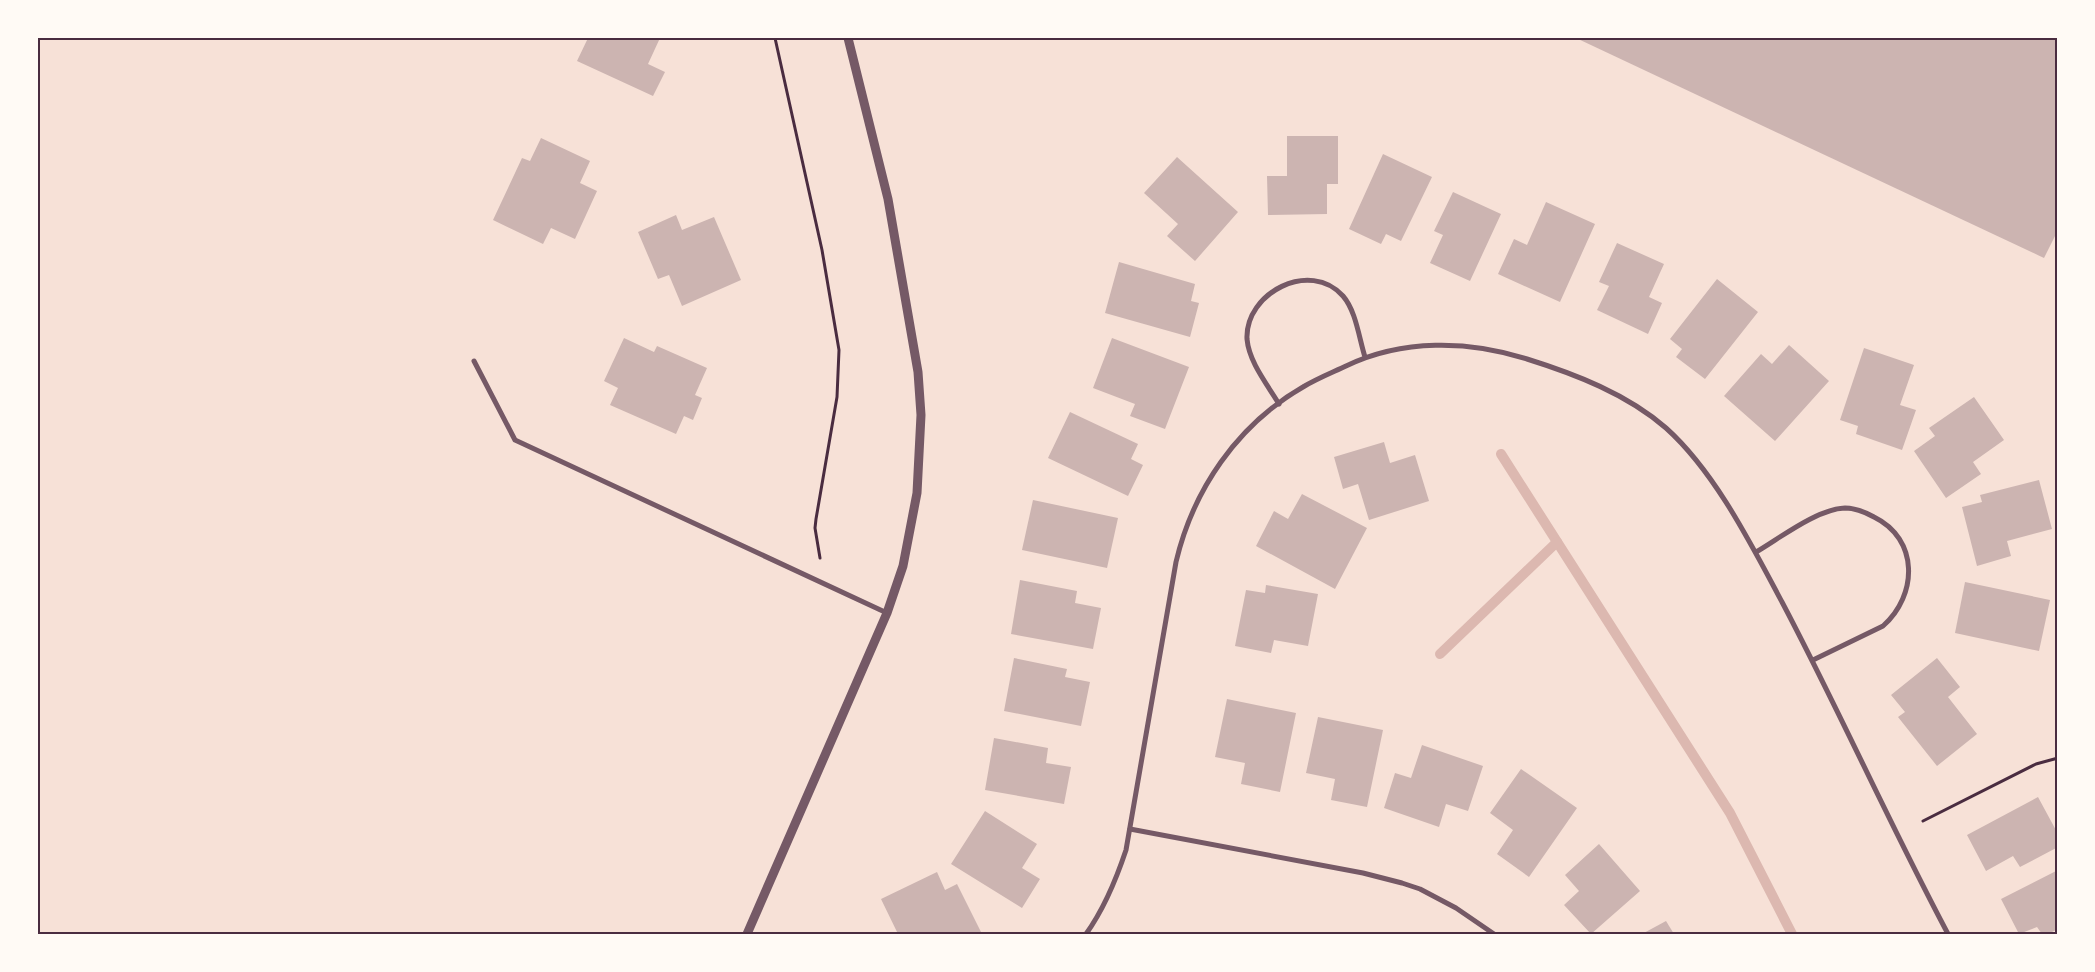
<svg xmlns="http://www.w3.org/2000/svg" width="2095" height="972" font-family="Commissioner,sans-serif">
<style>
.lines{fill:none;stroke-linecap:round;stroke-linejoin:round}
.stream{stroke:#dcb8b0;stroke-width:10}
.building{fill:#ccb4b1}
.path{stroke:#4a2c40;stroke-width:3}
.minor{stroke:#755966;stroke-width:5}
.tertiary{stroke:#755966;stroke-width:9}
.neatline{fill:none;stroke:#4a2c40;stroke-width:2}
</style>
<rect width="100%" height="100%" fill="#f7e1d7"/>
<g class="lines">
<g class="stream">
<polyline points="1501,454 1730,813 1792,934"/>
<polyline points="1440,654 1557,542"/>
</g>
</g>
<g class="building">
<polygon points="588,38 660,38 648,64 665,72 653,96 577,61"/>
<polygon points="1576,38 2058,38 2058,230 2044,258"/>
<polygon points="1287,136 1338,136 1338,184 1327,184 1327,214 1268,215 1267,176 1287,176"/>
<polygon points="541,138 590,161 580,183 597,191 575,239 551,228 543,244 493,220 522,158 530,161"/>
<polygon points="1383,154 1432,177 1401,241 1386,234 1381,244 1349,229"/>
<polygon points="1177,157 1238,212 1195,261 1167,236 1178,224 1144,193"/>
<polygon points="1453,192 1501,214 1470,281 1430,263 1443,235 1434,231"/>
<polygon points="1546,202 1595,224 1560,302 1498,274 1514,239 1527,245"/>
<polygon points="676,215 682,230 714,217 741,280 682,306 669,275 658,279 638,232"/>
<polygon points="1617,243 1664,264 1649,297 1662,303 1648,334 1597,310 1609,286 1599,282"/>
<polygon points="1119,262 1195,284 1191,301 1199,303 1190,337 1105,313"/>
<polygon points="1717,279 1758,312 1705,379 1676,357 1682,349 1670,339"/>
<polygon points="624,338 654,352 657,346 707,368 695,395 702,398 693,420 684,416 676,434 610,405 618,388 604,381"/>
<polygon points="1112,338 1189,367 1165,429 1130,416 1135,404 1093,388"/>
<polygon points="1789,345 1829,381 1775,441 1724,396 1761,354 1772,364"/>
<polygon points="1864,348 1914,365 1900,405 1916,410 1902,450 1856,434 1858,426 1840,420"/>
<polygon points="1974,397 2004,440 1973,462 1981,474 1946,498 1914,451 1935,436 1929,428"/>
<polygon points="1070,412 1138,444 1131,459 1143,465 1128,496 1048,458"/>
<polygon points="1384,442 1390,463 1415,455 1429,501 1369,520 1358,484 1343,489 1334,457"/>
<polygon points="2039,480 2052,529 2007,541 2011,556 1977,566 1962,507 1982,502 1980,495"/>
<polygon points="1302,494 1367,528 1335,589 1256,546 1274,511 1288,519"/>
<polygon points="1033,500 1118,518 1107,568 1022,550"/>
<polygon points="1020,580 1077,591 1075,603 1101,608 1093,649 1011,634"/>
<polygon points="1965,582 2050,600 2039,651 1955,633"/>
<polygon points="1266,585 1318,594 1308,646 1274,640 1271,653 1235,646 1246,590 1265,593"/>
<polygon points="1014,658 1067,669 1065,677 1090,682 1081,726 1004,711"/>
<polygon points="1937,658 1960,687 1948,697 1977,734 1937,766 1898,717 1905,712 1891,695"/>
<polygon points="1227,699 1296,713 1280,792 1241,784 1245,763 1215,757"/>
<polygon points="1318,717 1383,730 1367,807 1331,800 1335,779 1306,773"/>
<polygon points="994,738 1048,748 1046,763 1071,767 1064,804 985,790"/>
<polygon points="1422,745 1483,766 1468,811 1446,804 1439,827 1384,808 1395,773 1411,778"/>
<polygon points="1521,769 1577,808 1529,877 1497,854 1513,830 1490,813"/>
<polygon points="2038,797 2058,834 2058,847 2020,867 2013,856 1986,871 1967,835"/>
<polygon points="985,811 1037,844 1022,868 1040,879 1022,908 951,864"/>
<polygon points="1599,844 1640,891 1591,934 1564,905 1579,891 1565,875"/>
<polygon points="2058,870 2058,929 2048,934 2042,934 2037,927 2019,934 2001,899"/>
<polygon points="937,872 945,890 957,884 982,934 898,934 881,899"/>
<polygon points="1666,921 1674,934 1642,934"/>
</g>
<g class="lines">
<g class="path">
<polyline points="775,38 822,250 839,350 837,397 816,519 815,528 820,558"/>
<polyline points="1923,821 2036,764 2058,758"/>
</g>
<g class="minor">
<polyline points="474,361 515,440 887,613"/>
<path d="M1279 404C1267 384 1249 362 1247 339 1245 293 1310 259 1343 296 1356 311 1359 338 1365 357"/>
<path d="M1756 552C1780 538 1817 509 1845 508 1855 508 1865 512 1874 517 1919 539 1918 595 1883 626L1813 660"/>
<polyline points="1130,829 1363,873 1402,883 1420,889 1456,908 1494,934"/>
<path d="M1086 934C1104 909 1116 880 1126 850L1176 562C1193 490 1237 425 1303 387 1316 379 1331 373 1346 366 1402 339 1468 340 1527 359 1575 374 1627 394 1666 428 1715 472 1751 544 1782 602 1840 712 1890 825 1948 934"/>
</g>
<polyline class="tertiary" points="747,934 887,613 903,566 917,493 921,415 918,372 888,199 848,38"/>
</g>
<rect width="2095" height="972" fill="none" stroke="#fffaf5" stroke-width="78"/>
<rect x="39" y="39" width="2017" height="894" class="neatline"/>
</svg>
